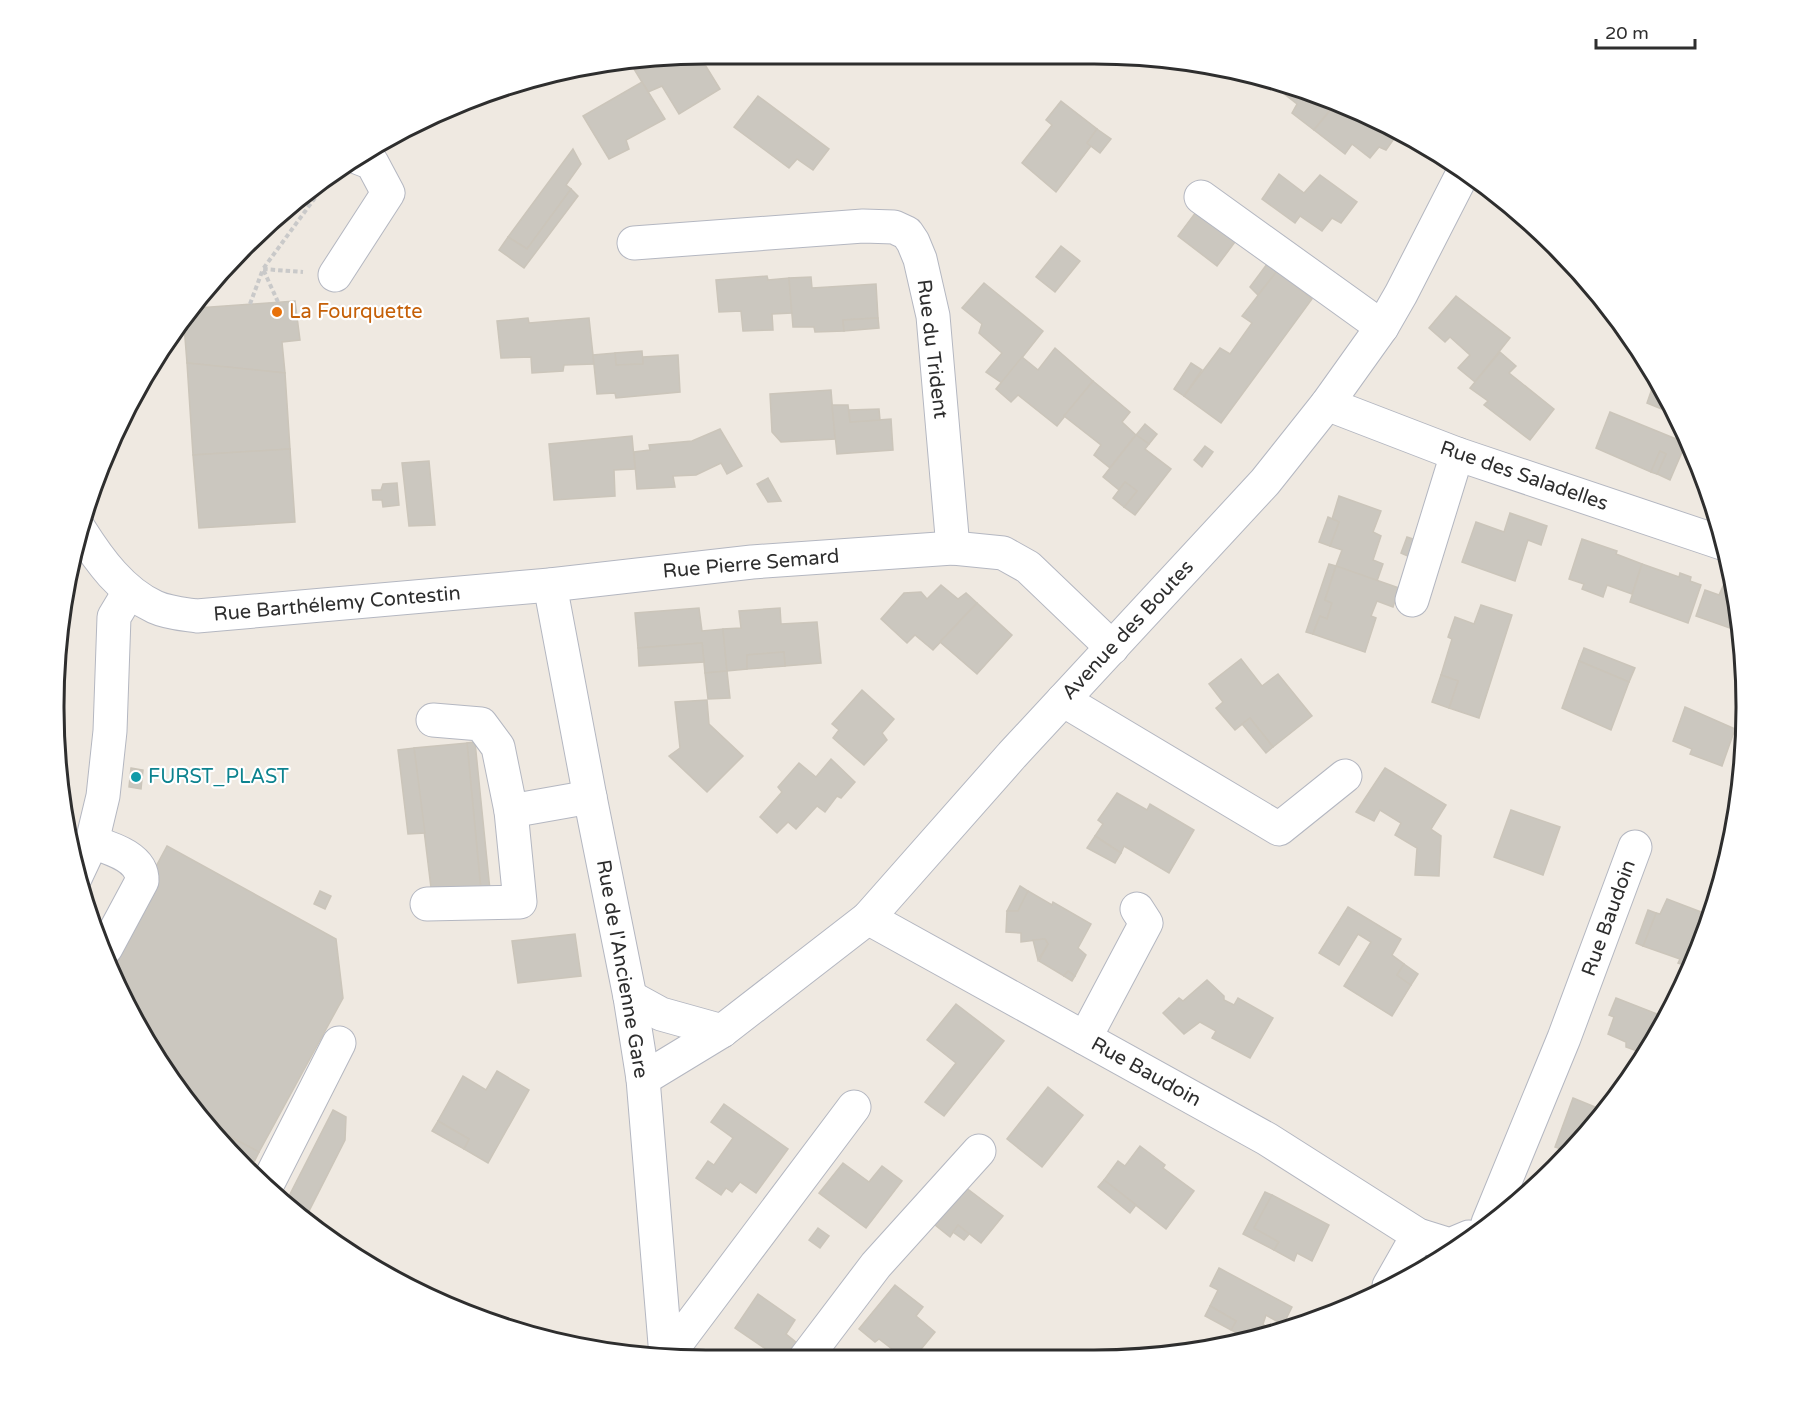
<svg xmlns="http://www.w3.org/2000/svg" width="1800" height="1414" font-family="'Varela Round',sans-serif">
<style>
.building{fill:#cbc7bf;stroke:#cbc5ba;stroke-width:1.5}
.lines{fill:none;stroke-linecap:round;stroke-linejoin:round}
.minor-casing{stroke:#b4b7c1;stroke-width:35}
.path{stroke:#c9c9c9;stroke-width:4;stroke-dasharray:4.5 3;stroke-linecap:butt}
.minor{stroke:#fff;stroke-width:33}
.food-dot{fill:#e8710a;stroke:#fff;stroke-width:2}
.culture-dot{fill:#0f9aa8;stroke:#fff;stroke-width:2}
.labels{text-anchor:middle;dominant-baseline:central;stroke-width:4.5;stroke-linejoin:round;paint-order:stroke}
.food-label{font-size:20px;fill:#c56008;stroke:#fff;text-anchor:start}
.street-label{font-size:20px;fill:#2e2e2e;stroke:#fff}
.culture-label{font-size:20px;fill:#0d838f;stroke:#fff;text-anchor:start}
.rim{fill:none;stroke:#2e2e2e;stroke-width:3}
</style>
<rect width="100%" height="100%" fill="#efe9e1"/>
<g class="building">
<polygon points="699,55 720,89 679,114 662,86 648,92 631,64 650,61 652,63 657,61"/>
<polygon points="642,82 665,119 626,140 629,149 609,159 583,116"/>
<polygon points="1269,82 1303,89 1336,103 1314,130 1292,113 1297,104"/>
<polygon points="758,96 829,149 813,170 797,159 789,168 734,127"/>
<polygon points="1061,101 1097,129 1087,143 1091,146 1056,192 1022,163 1052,125 1046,120"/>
<polygon points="1336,103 1395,130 1398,133 1386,150 1379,147 1370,158 1352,144 1345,154 1314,130"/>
<polygon points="1097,129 1111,139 1100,153 1087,143"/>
<polygon points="573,149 581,164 566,185 571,189 527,249 508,237"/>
<polygon points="1279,174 1304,193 1320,175 1357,202 1341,223 1332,218 1322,231 1300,216 1295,223 1262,199"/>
<polygon points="571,189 578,196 524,268 499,250 508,237 527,249"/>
<polygon points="1196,212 1235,242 1217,266 1178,236"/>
<polygon points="1061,246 1080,261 1055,292 1036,277"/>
<polygon points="1267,264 1277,271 1258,295 1250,287"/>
<polygon points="1277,271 1312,299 1221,423 1184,396 1220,348 1230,354 1252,323 1242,316"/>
<polygon points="767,276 768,280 789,278 792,313 772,314 773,330 743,331 741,311 719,312 716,280"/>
<polygon points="811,277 812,288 876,284 878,318 843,320 844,331 815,332 814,327 793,327 789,278"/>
<polygon points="984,283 1043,331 1002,383 986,372 1002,353 979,333 982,324 962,308"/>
<polygon points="1456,296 1510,338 1475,382 1458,368 1470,355 1450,337 1445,342 1429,328"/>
<polygon points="295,301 300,340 282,342 285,373 187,363 184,325 197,308"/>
<polygon points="528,318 529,323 589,318 594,364 564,365 563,371 532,373 531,357 501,358 497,321"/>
<polygon points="878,318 879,328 844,331 843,320"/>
<polygon points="1055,348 1093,381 1057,426 1018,395 1011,402 996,389 1022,357 1038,370"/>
<polygon points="642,351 643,364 616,365 615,353"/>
<polygon points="1500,352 1516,366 1509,373 1554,409 1530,440 1484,405 1488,401 1470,388"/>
<polygon points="615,353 616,365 643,364 643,357 678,355 680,392 616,398 615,393 597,394 593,355"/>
<polygon points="187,363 285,373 290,449 193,455"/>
<polygon points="1191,363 1202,370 1184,396 1174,389"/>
<polygon points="1656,377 1658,380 1674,414 1647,403"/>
<polygon points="1093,381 1130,412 1122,422 1136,435 1110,468 1094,455 1101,445 1064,416"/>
<polygon points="831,390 835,439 781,442 772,432 770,394"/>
<polygon points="832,405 848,405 850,422 891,419 893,450 837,454"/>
<polygon points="879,409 880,420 850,422 849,410"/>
<polygon points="1610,412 1686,443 1670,480 1657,474 1666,454 1660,451 1651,472 1596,448"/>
<polygon points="1145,424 1157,434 1149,444 1136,435"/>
<polygon points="720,429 742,466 727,474 721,463 696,475 673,476 675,487 637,489 634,452 650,450 649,445 692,441"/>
<polygon points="1136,435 1149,444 1145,449 1171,469 1135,515 1124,507 1137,491 1125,482 1119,490 1103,477"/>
<polygon points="632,436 635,469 614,470 615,496 554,500 549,444"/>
<polygon points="1205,446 1213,452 1202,467 1194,460"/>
<polygon points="290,449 295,522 199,528 193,455"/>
<polygon points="1660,451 1666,454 1657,474 1651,472"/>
<polygon points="429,461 435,525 409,526 402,463"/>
<polygon points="768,478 781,501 768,502 757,484"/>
<polygon points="1125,482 1137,491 1124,507 1113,498"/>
<polygon points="397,483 399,505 383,507 382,500 373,500 372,490 381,490 383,484"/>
<polygon points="1339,496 1381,511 1373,532 1381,536 1373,560 1383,564 1377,581 1336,566 1342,550 1330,546 1339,522 1332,519"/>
<polygon points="1510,513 1547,526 1541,545 1528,540 1515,581 1462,562 1476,522 1504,532"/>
<polygon points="1328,517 1339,522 1330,546 1319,542"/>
<polygon points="1407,537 1416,540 1410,557 1401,553"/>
<polygon points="1582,539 1617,551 1616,554 1642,564 1632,594 1607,585 1603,597 1582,589 1584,584 1569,579"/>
<polygon points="1329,564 1336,566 1325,600 1332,603 1327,619 1320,616 1313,634 1306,632"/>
<polygon points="1642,564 1679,577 1680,573 1691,577 1690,581 1701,585 1688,623 1630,602"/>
<polygon points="1336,566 1399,588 1393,607 1377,601 1371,616 1376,618 1365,652 1313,634 1320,616 1327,619 1332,603 1325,600"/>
<polygon points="1724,584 1732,587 1740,621 1741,632 1696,616 1705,590 1719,595"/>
<polygon points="941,585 958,599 966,593 977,603 933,650 915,635 907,643 881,619 904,593 921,592 927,599"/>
<polygon points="977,603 1012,635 977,674 940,642"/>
<polygon points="1481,605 1512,615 1479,718 1449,708 1458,681 1441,675 1452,639 1448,637 1455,617 1474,624"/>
<polygon points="699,608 702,631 723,629 727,671 705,673 702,643 638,648 635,613"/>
<polygon points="780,608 781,624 817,622 821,663 785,666 784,652 747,655 747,669 727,671 723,629 741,628 739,611"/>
<polygon points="702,643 704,662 639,666 638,648"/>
<polygon points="1584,648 1635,668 1629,682 1579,661"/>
<polygon points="784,652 785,666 747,669 747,655"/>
<polygon points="1241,659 1262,686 1278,674 1312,716 1273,747 1250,718 1235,730 1216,708 1223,702 1209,684"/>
<polygon points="1579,661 1629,682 1611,730 1562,708"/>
<polygon points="727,671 730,698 708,699 705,673"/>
<polygon points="1441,675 1458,681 1449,708 1432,702"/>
<polygon points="862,690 894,719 882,733 887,740 864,765 833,738 839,730 832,724"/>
<polygon points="707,700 709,724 743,756 707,792 669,756 680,748 675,702"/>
<polygon points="1685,707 1735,729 1722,766 1690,754 1692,749 1673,741"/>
<polygon points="1250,718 1273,747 1266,753 1242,724"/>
<polygon points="475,742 490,890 481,891 467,743"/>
<polygon points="467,743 481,891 432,896 414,748"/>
<polygon points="414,748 425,833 408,834 398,750"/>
<polygon points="831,759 855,782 841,798 837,796 825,812 817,806 796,829 788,822 777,833 760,817 782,792 778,787 799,763 816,777"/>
<polygon points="131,768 143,770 141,789 129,787"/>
<polygon points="1385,768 1446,805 1431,829 1441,836 1439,876 1415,875 1417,848 1395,835 1401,823 1380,810 1374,821 1356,812"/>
<polygon points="1117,793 1147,810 1150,804 1194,830 1169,873 1124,846 1121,853 1095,836 1103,824 1098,820"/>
<polygon points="1511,810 1560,827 1543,875 1494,857"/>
<polygon points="1095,836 1121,853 1115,863 1087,848"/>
<polygon points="167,846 336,939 343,998 259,1152 207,1125 142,1034 109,954"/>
<polygon points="1020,886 1028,891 1018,911 1007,911"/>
<polygon points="320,891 331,896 325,909 314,904"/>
<polygon points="1028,891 1052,905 1053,902 1091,924 1078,948 1086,955 1075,976 1068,971 1064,976 1039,961 1048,944 1045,939 1021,942 1021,933 1006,932 1007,911 1018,911"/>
<polygon points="1667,899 1709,915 1690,967 1678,963 1680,959 1643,946 1656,913 1660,914"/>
<polygon points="1348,907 1401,939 1392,955 1404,964 1397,975 1411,985 1392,1016 1344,986 1371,942 1358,934 1339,965 1319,953"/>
<polygon points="1648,910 1656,913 1643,946 1636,943"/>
<polygon points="575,934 581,976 518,983 512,941"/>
<polygon points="1045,939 1048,944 1038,960 1033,940"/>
<polygon points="1404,964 1418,974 1411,985 1397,975"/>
<polygon points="1068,971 1075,976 1072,981 1064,976"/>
<polygon points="1207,980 1224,996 1224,1000 1234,1005 1238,998 1273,1018 1250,1058 1212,1038 1216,1031 1200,1022 1184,1034 1163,1013 1179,998 1183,1001"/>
<polygon points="1616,998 1665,1017 1643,1053 1626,1047 1626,1042 1608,1034 1614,1017 1609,1015"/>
<polygon points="956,1004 1004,1041 944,1116 925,1102 956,1063 927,1040"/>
<polygon points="497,1071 529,1090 488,1163 464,1149 469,1139 438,1121 463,1076 486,1090"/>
<polygon points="1048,1087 1083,1115 1042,1167 1007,1139"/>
<polygon points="1573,1098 1605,1111 1567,1151 1555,1147"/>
<polygon points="724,1104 788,1149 756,1193 740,1182 732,1192 726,1188 721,1195 696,1178 708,1161 714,1165 733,1138 711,1122"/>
<polygon points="333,1110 346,1117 345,1140 306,1217 287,1200"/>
<polygon points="438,1121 469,1139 464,1149 432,1131"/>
<polygon points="207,1125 259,1152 251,1168 216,1138"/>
<polygon points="1140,1146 1165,1165 1163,1168 1194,1191 1166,1229 1104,1180 1118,1161 1125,1166"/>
<polygon points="843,1163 869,1182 882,1166 902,1181 866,1228 819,1193"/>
<polygon points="1104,1180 1136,1205 1130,1213 1098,1187"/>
<polygon points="965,1187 1003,1216 981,1243 958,1225 950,1237 935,1225"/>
<polygon points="1265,1192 1272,1195 1254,1228 1279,1242 1274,1250 1243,1234"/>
<polygon points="1272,1195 1329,1225 1312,1261 1297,1253 1294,1261 1274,1250 1279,1242 1254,1228"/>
<polygon points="958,1225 969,1234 964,1240 953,1232"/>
<polygon points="818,1228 829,1236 820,1248 809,1240"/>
<polygon points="1219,1268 1292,1307 1283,1325 1266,1315 1263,1324 1266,1327 1263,1333 1244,1337 1231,1330 1236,1321 1210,1306 1218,1290 1210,1286"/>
<polygon points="895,1285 923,1307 916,1316 935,1332 913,1359 883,1359 892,1349 879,1339 875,1342 859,1329"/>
<polygon points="758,1294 795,1320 786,1334 796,1342 782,1360 735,1328"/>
<polygon points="1210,1306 1236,1321 1231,1330 1205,1316"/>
</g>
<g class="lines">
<defs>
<g id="minor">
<polyline points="1201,197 1382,327"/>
<polyline points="634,243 863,226 894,227 907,233 913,242 920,259 933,316 953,548"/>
<polyline points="335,275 388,193 372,163 359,158"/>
<polyline points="1327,404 1457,454 1722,543"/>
<path d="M80 530C99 560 122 592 155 607 168 613 183 614 197 616L550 585 752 562 953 548 1003 553 1028 567 1098 634 1112 648"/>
<polyline points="550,585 590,797 630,997 643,1079 666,1356"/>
<polyline points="1412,600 1457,454"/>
<polyline points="1063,700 1279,829 1345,776"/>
<polyline points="433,720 481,724 498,747 511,811 590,797"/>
<path d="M92 842C110 848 143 857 142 881L106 948"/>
<polyline points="76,876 92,842 103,796 110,731 114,617 129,592"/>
<polyline points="427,904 520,902 511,811"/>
<polyline points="868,918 1267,1139 1418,1235 1450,1245 1469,1237"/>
<polyline points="630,997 661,1014 722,1031"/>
<polyline points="1085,1038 1146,923 1137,909"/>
<polyline points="643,1079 722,1031 868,918 1012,755 1265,482 1327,404 1382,327 1401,294 1464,171"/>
<polyline points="268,1183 339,1043"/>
<polyline points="1488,1223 1564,1038 1635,847"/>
<polyline points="1389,1286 1418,1235"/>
<polyline points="667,1356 854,1107"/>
<polyline points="804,1360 876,1265 979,1151"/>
</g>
</defs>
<use href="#minor" class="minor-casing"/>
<g class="path">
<polyline points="278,302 263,269 325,184"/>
<polyline points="250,304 263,269 303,272"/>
</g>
<use href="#minor" class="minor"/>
</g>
<circle class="food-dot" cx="277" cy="312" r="6"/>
<circle class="culture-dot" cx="136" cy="777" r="6"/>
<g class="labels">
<g class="food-label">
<text x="289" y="312">La Fourquette</text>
</g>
<g class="street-label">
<text transform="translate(932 349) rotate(83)">Rue du Trident</text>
<text transform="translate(1524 476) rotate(19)">Rue des Saladelles</text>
<text transform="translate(751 564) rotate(-5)">Rue Pierre Semard</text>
<text transform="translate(337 604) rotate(-5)">Rue Barthélemy Contestin</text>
<text transform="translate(1128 630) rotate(-47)">Avenue des Boutes</text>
<text transform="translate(1609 918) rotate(-70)">Rue Baudoin</text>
<text transform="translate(622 969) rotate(80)">Rue de l'Ancienne Gare</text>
<text transform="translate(1146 1072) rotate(29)">Rue Baudoin</text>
</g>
<g class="culture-label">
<text x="148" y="777">FURST_PLAST</text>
</g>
</g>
<path d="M0 0H1800V1414H0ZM706 64H1094A642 642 0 0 1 1736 706V708A642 642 0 0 1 1094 1350H706A642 642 0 0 1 64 708V706A642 642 0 0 1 706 64Z" fill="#fff" fill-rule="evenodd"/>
<path class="rim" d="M706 64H1094A642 642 0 0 1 1736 706V708A642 642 0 0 1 1094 1350H706A642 642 0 0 1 64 708V706A642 642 0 0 1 706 64Z"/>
<path d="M1596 39v9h99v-9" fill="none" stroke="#2e2e2e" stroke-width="3"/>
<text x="1605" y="39" font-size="18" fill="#2e2e2e" stroke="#ffffff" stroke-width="4.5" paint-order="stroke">20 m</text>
</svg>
